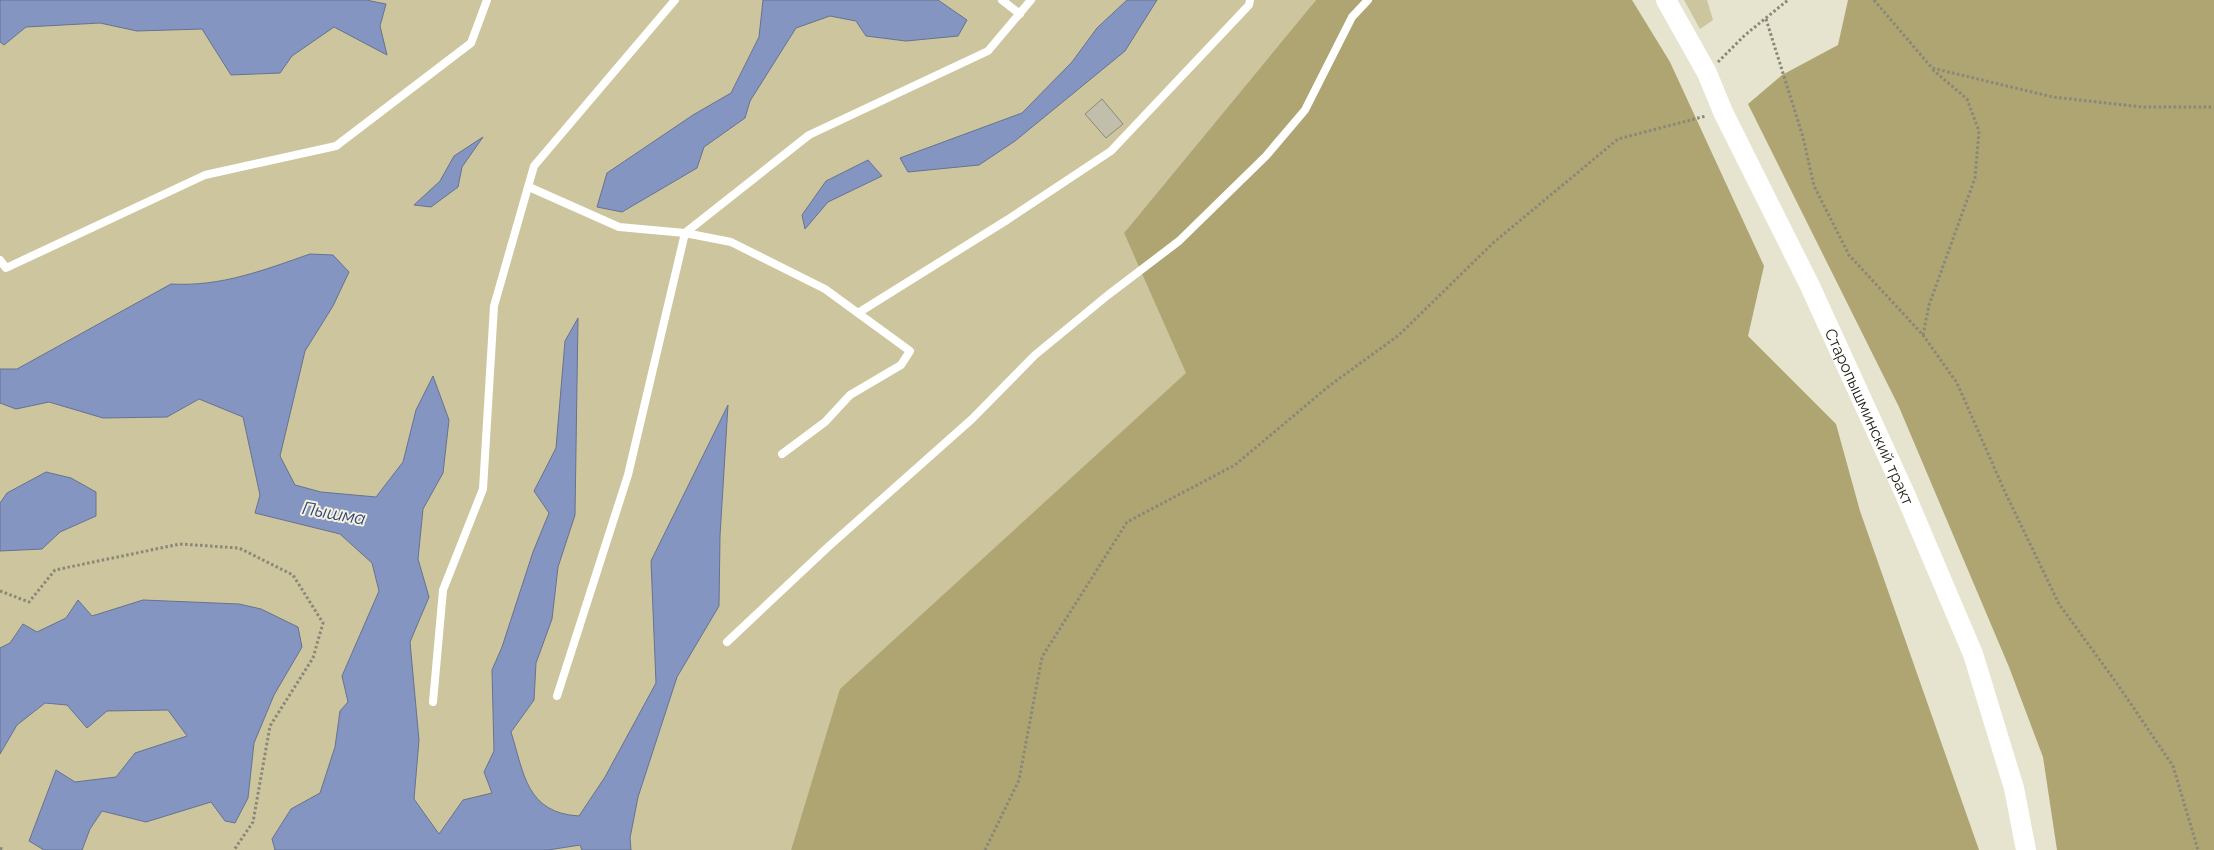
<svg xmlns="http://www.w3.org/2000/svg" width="2214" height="850" font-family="Raleway,sans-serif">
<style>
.green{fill:#ccc59d}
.forest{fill:#aea573}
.water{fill:#8495c2;stroke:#677290}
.building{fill:#c1beab;stroke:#8c8977}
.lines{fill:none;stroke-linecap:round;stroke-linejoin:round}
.path{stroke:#898779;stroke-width:3;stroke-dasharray:2.5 2.5;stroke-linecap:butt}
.service{stroke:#fff;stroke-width:8}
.tertiary{stroke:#fff;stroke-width:20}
.labels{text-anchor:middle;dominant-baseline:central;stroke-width:4;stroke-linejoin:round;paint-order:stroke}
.street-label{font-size:16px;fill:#23221a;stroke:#f4f1dc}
.water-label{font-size:18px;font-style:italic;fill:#31427c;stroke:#f4f1dc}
</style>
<rect width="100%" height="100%" fill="#e6e3cf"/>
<g class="green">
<polygon points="0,0 1316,0 1124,233 1187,373 841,689 791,850 0,850"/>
<polygon points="1684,0 1707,0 1713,20 1700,29"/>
</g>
<g class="forest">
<polygon points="1316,0 1632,0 1670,62 1764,266 1748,336 1836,424 1860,511 1979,850 791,850 840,689 1186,373 1124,233"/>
<polygon points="1848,0 2214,0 2214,850 2057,850 2043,757 2009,667 1899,407 1748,104 1782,75 1838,45"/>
</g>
<g class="water">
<polygon points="0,0 366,0 386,4 380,26 387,55 334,27 292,56 280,73 231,75 202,29 137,31 100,23 26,27 4,45 0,42"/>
<polygon points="763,0 938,0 967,20 958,36 906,41 866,36 856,21 830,16 796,28 750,101 745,118 704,147 697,168 622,212 597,207 607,173 693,115 731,93 759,37"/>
<polygon points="1127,0 1157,0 1125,51 1015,141 979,165 908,172 900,158 1022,113 1072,62 1097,28"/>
<polygon points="483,137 462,167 458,187 431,207 414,205 440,181 454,156"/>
<polygon points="868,160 882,176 828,202 805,229 802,215 826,181"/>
<path d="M310 254 333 255 349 272 333 306 305 351 280 456 295 485 321 492 376 497 403 462 416 410 433 376 449 420 443 473 423 509 418 559 429 597 410 642 419 740 414 799 439 834 463 800 492 793 484 772 494 751 492 670 502 647 533 552 549 513 534 491 556 448 565 341 578 318 575 515 558 567 552 619 536 663 534 700 511 732C524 773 526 813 579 816L605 777 656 683 651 561 728 405 720 536 719 606 677 677 638 797 630 838 631 850H582L580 845 548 850H275L272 839 291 809 320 793 335 747 340 711 348 702 342 676 379 591 372 563 340 534 255 513 260 495 243 417 199 399 167 417 103 418 49 402 16 409 0 403V369H17L171 284C221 287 264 270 310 254Z"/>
<polygon points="46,472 71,478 96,492 96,516 60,532 42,549 0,551 0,503 7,493"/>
<polygon points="78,600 92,616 143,600 239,604 261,609 298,627 302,647 274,695 254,743 248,798 235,823 225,821 211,802 146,822 102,811 90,829 82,850 44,850 29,841 56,770 75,782 116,777 135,753 187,736 168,710 107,711 87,728 67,705 45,703 17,725 0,754 0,648 10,643 23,624 37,632 66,618"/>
</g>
<polygon class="building" points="1102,99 1123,124 1106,138 1085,114"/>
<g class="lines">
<g class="path">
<polyline points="1874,0 1932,68 2053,97 2142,107 2214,107"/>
<polyline points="1766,19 1803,137 1814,186 1849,255 1923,335 1957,383 2005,492 2059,604 2118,685 2173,766 2198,850"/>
<polyline points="1718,62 1745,35 1788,0"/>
<polyline points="1923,335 1929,305 1975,178 1979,131 1967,99 1932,69"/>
<polyline points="0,591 29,602 55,570 180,544 239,548 293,575 323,623 313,658 270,726 253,822 234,850"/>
<polyline points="0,848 4,850"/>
<polyline points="985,850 1019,780 1042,657 1127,522 1235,465 1329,386 1399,335 1493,243 1618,139 1706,116"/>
</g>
<g class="service">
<polyline points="1002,0 1020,14"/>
<polyline points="529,187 619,227 685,233 731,242 825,289 910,351 901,365 850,395 825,422 782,454"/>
<polyline points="0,260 6,268 205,175 336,146 471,43 487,0"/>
<polyline points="858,313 1007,220 1111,151 1249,5 1250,0"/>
<polyline points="727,642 828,547 972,419 1035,355 1108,295 1179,241 1266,156 1305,110 1352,17 1368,0"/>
<polyline points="557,696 628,475 685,233 809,135 988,51 1031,0"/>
<polyline points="433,702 443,590 483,489 494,306 534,166 675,0"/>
</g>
<path class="tertiary" id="s1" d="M1666 0 1707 73 1723 112 1810 286 1905 494 1973 654 2014 788 2026 850"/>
</g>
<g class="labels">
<g class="street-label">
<text stroke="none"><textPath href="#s1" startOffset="464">Старопышминский тракт</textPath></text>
</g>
<g class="water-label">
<text transform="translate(334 513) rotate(10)">Пышма</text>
</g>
</g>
</svg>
